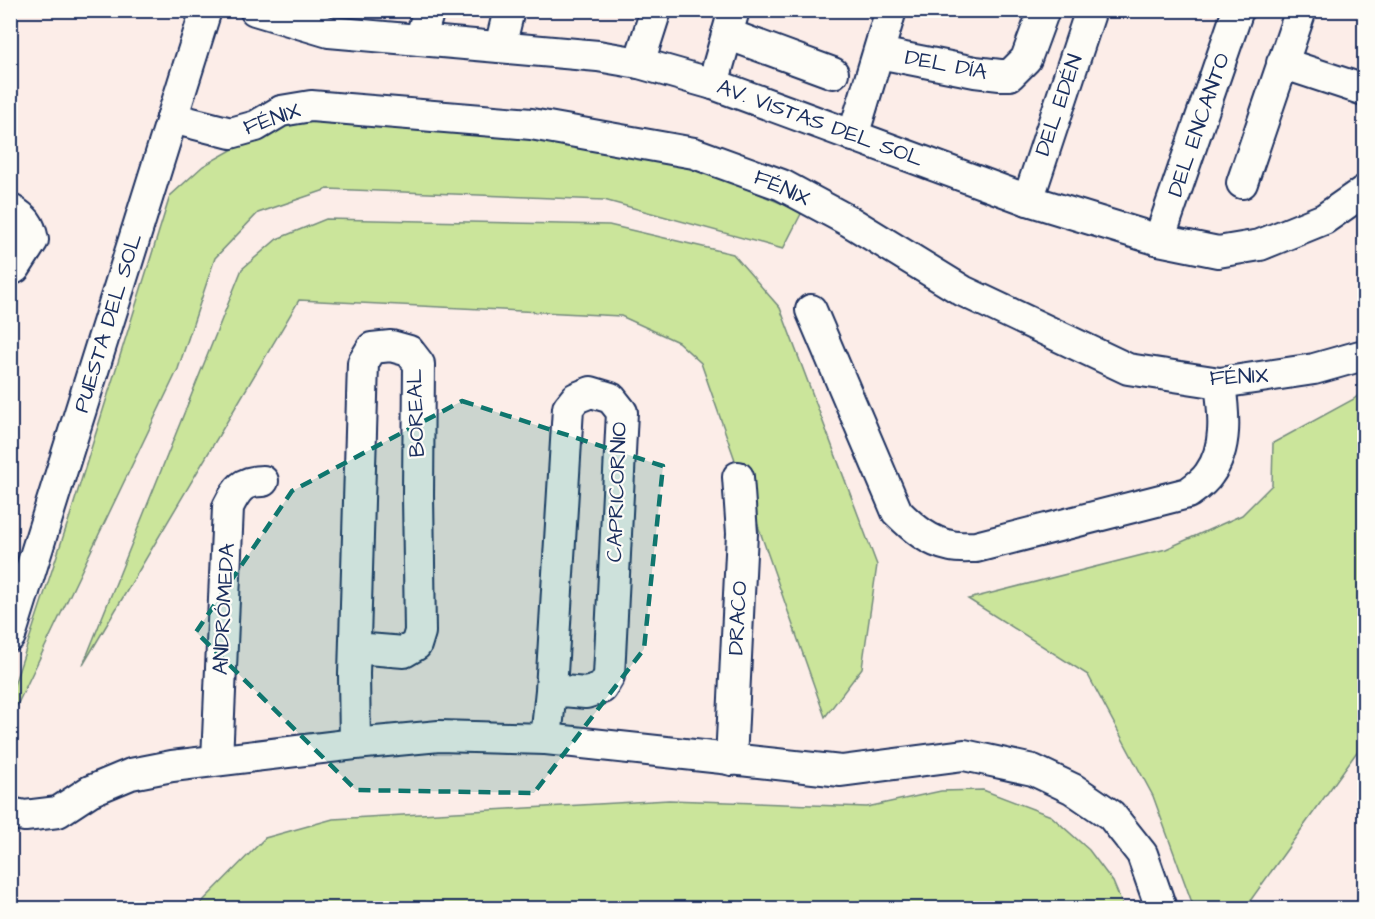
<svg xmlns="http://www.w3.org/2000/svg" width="1375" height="919" font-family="'Architects Daughter',sans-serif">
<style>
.green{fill:#cbe59b;stroke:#738a7c;stroke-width:1.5}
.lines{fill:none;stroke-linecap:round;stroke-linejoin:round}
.minor-casing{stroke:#1b2f5e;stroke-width:34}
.minor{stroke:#fdfcf7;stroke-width:30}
.marked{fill:#0f766e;fill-opacity:0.2;stroke:#0f766e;stroke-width:4.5;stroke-dasharray:12 8;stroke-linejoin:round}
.labels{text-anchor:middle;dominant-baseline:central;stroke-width:4.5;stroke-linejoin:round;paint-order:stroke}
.street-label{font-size:22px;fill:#1b2f5e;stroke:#fdfcf7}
</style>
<rect width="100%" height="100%" fill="#fcede8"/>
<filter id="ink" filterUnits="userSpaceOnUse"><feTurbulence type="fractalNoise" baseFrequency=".0167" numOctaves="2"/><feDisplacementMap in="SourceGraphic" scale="12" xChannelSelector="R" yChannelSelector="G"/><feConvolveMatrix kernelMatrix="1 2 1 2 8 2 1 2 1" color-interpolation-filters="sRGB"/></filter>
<g filter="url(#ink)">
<g class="green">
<polygon points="319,115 622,149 704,171 802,212 783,249 604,200 328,189 258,213 215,258 178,369 11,718 11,694 70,516 170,196 203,166 242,144 280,124"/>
<polygon points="326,219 609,225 733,254 780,308 877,565 862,668 825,717 701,363 678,342 621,316 299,300 83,665 242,269 277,239"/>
<polygon points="1364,390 1364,742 1245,908 1194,908 1153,796 1088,675 968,599 1166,549 1242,515 1272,485 1273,443 1354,399"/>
<polygon points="983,790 1051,816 1089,850 1113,882 1124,908 196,908 265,838 333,819 669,800 867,807 941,791"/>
</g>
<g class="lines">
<defs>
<g id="minor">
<polyline points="255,10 329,32 598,56 639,63 713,84 1028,200 1159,240 1218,252 1260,245 1324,219 1364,191"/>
<polyline points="727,34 833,73"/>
<polyline points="420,40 429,10"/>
<polyline points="500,47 509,10"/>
<polyline points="879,53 975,72 1000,75 1010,75 1026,59 1044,10"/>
<polyline points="639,63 656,10"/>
<polyline points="1282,63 1364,90"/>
<polyline points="713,84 734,10"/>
<polyline points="172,118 231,133 256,126 281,111 311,106 531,124 694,153 782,185 849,221 963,291 1128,369 1220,383 1314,369 1360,356"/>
<polyline points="853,136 891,10"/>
<polyline points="1242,183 1301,10"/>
<polyline points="1028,200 1091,10"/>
<path d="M10 209C25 218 30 224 33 240L15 268 10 270"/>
<polyline points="1159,240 1238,10"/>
<path d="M811 310 897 512C913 528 929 542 951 546 959 548 968 547 976 547L1188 493C1195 488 1204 482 1209 474 1228 448 1224 413 1220 383"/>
<polyline points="10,636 206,10"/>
<polyline points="546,739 551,690 568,408 576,398 591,392 611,398 622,412 609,676 602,688 586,693 551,690"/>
<polyline points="355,744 354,674 363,363 372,348 391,346 409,351 419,364 418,495 420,632 416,645 404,652 355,648"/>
<path d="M217 760 228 507C237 489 242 481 263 481"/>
<polyline points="731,760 742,533 738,477"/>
<polyline points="10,813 25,816 58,812 90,791 131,774 172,766 355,744 439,736 546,739 841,771 964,755 1033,770 1073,789 1111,815 1142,854 1161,908"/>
</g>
</defs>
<use href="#minor" class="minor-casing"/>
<use href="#minor" class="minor"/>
</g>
</g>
<path class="marked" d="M462 401 663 466 644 649 534 793 356 790 196 632 292 491Z"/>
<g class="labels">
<g class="street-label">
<text transform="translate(946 65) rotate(11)">DEL DÍA</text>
<text transform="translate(1059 105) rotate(-71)">DEL EDÉN</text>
<text transform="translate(272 119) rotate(-19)">FÉNIX</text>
<text transform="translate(820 123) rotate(20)">AV. VISTAS DEL SOL</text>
<text transform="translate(1199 125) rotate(-71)">DEL ENCANTO</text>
<text transform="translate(782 188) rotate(24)">FÉNIX</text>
<text transform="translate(108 323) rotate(-73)">PUESTA DEL SOL</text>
<text transform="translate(1239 377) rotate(-3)">FÉNIX</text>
<text transform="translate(416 413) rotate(-92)">BOREAL</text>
<text transform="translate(617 492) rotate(-88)">CAPRICORNIO</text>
<text transform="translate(224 609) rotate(-87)">ANDRÓMEDA</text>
<text transform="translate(738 618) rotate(-87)">DRACO</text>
</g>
</g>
<rect width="1375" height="919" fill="none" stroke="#fdfcf7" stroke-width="36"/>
<rect x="18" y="18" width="1339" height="883" fill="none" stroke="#1b2f5e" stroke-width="2" filter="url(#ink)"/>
</svg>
